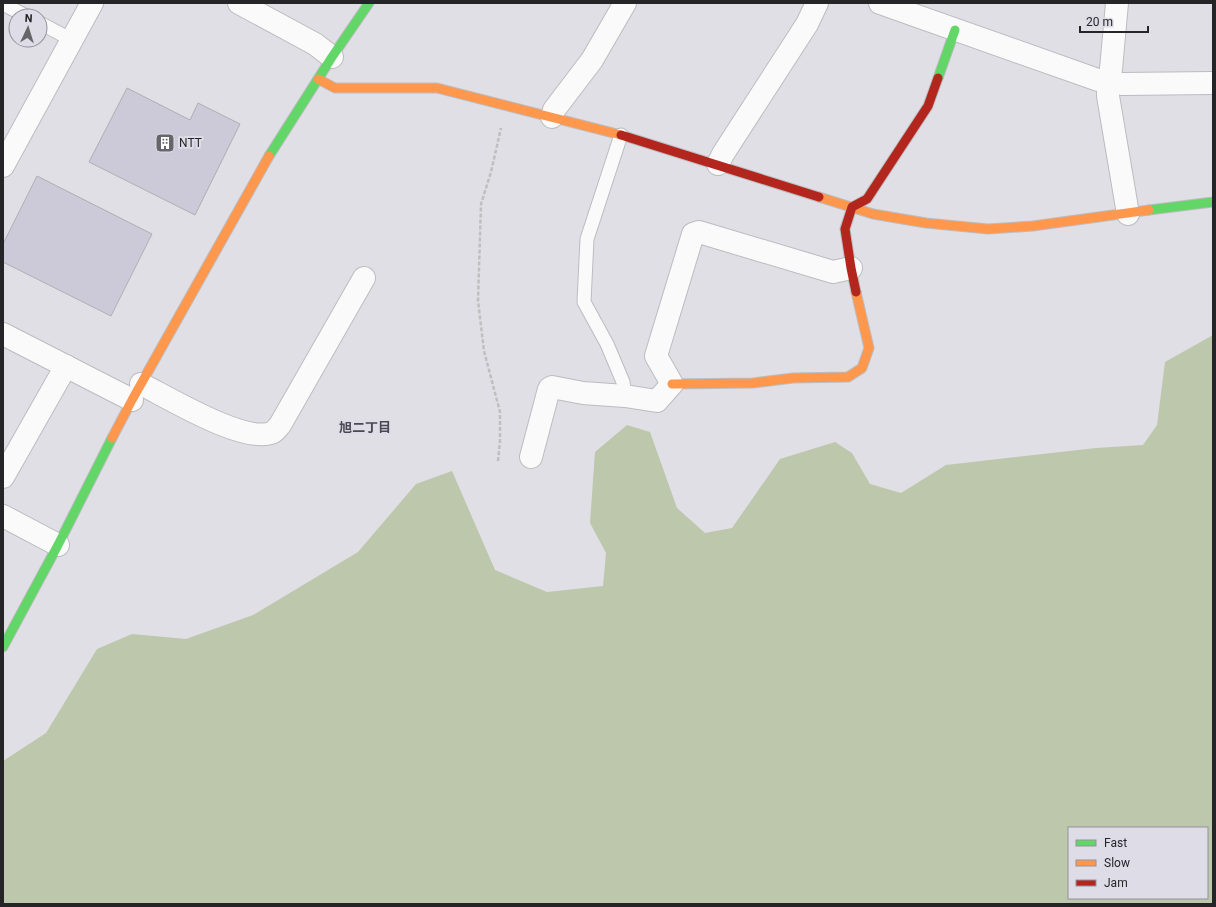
<svg xmlns="http://www.w3.org/2000/svg" width="1216" height="907" font-family="Roboto,'Noto Sans JP',sans-serif">
<style>
.forest{fill:#bdc7ac;fill-rule:evenodd}
.building{fill:#cccad8;stroke:#aeaeb2}
.lines{fill:none;stroke-linecap:round;stroke-linejoin:round}
.lane-casing{stroke:#bcbcc0;stroke-width:15}
.street-casing{stroke:#bcbcc0;stroke-width:24}
.fast-casing{stroke:#bcbcc0;stroke-width:11}
.slow-casing{stroke:#bcbcc0;stroke-width:11}
.jam-casing{stroke:#bcbcc0;stroke-width:11}
.path{stroke:#bfbfc1;stroke-width:2.5;stroke-dasharray:4 2;stroke-linecap:butt}
.lane{stroke:#fafafb;stroke-width:13}
.street{stroke:#fafafb;stroke-width:22}
.fast{stroke:#63d668;stroke-width:9}
.slow{stroke:#ff974d;stroke-width:9}
.jam{stroke:#b3261e;stroke-width:9}
.labels{text-anchor:middle;dominant-baseline:central;stroke-width:4;stroke-linejoin:round;paint-order:stroke}
.poi-label{font-size:12px;fill:#252528;stroke:#dedde7;text-anchor:start}
.neighbourhood-label{font-size:13px;font-weight:bold;fill:#4a4952;stroke:#dedde7}
</style>
<rect width="100%" height="100%" fill="#e0dfe5"/>
<path class="forest" d="M1213 335V904H3V761L46 733 97 649 132 634 186 639 253 615 358 552 416 484 452 471 495 570 547 592 603 586 606 553 590 523 595 452 627 425 650 432 677 508 705 533 732 528 780 459 835 442 852 453 870 484 901 493 946 465 1096 448 1143 445 1157 425 1165 362ZM1069 828H1207V898H1069Z"/>
<g class="building">
<polygon points="127,88 190,120 198,103 240,124 195,215 89,162"/>
<polygon points="37,176 152,234 111,316 3,262 3,244"/>
</g>
<g class="lines">
<defs>
<g id="lane">
<polyline points="3,4 26,16"/>
<polyline points="40,23 72,40"/>
<polyline points="621,135 587,239 584,302 607,344 623,382 625,396"/>
</g>
<g id="street">
<polyline points="239,3 315,44 332,57"/>
<polyline points="880,3 1098,80 1122,84 1213,83"/>
<polyline points="1117,3 1111,69 1108,82 1108,96 1128,214"/>
<polyline points="552,117 554,110 592,60 625,3"/>
<polyline points="718,164 723,154 807,24 817,3"/>
<polyline points="3,166 92,3"/>
<polyline points="3,334 132,400"/>
<path d="M141 384C169 398 243 443 271 433 275 432 277 428 280 425L364 278"/>
<polyline points="531,457 549,389 552,387 583,393 625,396 657,401 672,384 656,356 693,234 699,232 833,272 851,268"/>
<polyline points="3,477 66,366"/>
<polyline points="3,516 58,545"/>
</g>
<g id="fast">
<polyline points="938,78 955,30"/>
<polyline points="269,156 332,57 369,3"/>
<polyline points="1149,210 1213,202"/>
<polyline points="3,647 58,545 112,438"/>
</g>
<g id="slow">
<polyline points="318,79 335,88 437,88 621,135"/>
<polyline points="819,197 873,214 926,223 988,229 1033,226 1149,210"/>
<polyline points="672,384 753,383 793,378 848,377 862,368 869,348 856,292"/>
<polyline points="112,438 132,400 269,156"/>
</g>
<g id="jam">
<polyline points="621,135 819,197"/>
<polyline points="856,292 851,268 845,229 852,207 867,199 928,106 938,78"/>
</g>
</defs>
<use href="#lane" class="lane-casing"/>
<use href="#street" class="street-casing"/>
<use href="#fast" class="fast-casing"/>
<use href="#slow" class="slow-casing"/>
<use href="#jam" class="jam-casing"/>
<polyline class="path" points="498,461 500,441 500,412 484,351 478,301 481,204 491,172 501,128"/>
<use href="#lane" class="lane"/>
<use href="#street" class="street"/>
<use href="#fast" class="fast"/>
<use href="#slow" class="slow"/>
<use href="#jam" class="jam"/>
</g>
<defs>
<symbol id="building-square" viewBox="-11 -11 22 22"><rect x="-9" y="-9" width="18" height="18" rx="4" fill="#66666a" stroke="#dedde7"/><path d="M-4-6H4V6H1V3H-1V6H-4ZM-2.5-4.3h1.7v1.8h-1.7ZM.8-4.3h1.7v1.8H.8ZM-2.5-1h1.7V.8h-1.7ZM.8-1h1.7V.8H.8Z" fill="#fff"/></symbol>
</defs>
<g fill-rule="evenodd">
<use href="#building-square" x="154" y="132" width="22" height="22"/>
</g>
<g class="labels">
<g class="poi-label">
<text x="179" y="143">NTT</text>
</g>
<g class="neighbourhood-label">
<text x="365" y="427">旭二丁目</text>
</g>
</g>
<rect width="1216" height="907" fill="none" stroke="#252528" stroke-width="8"/>
<rect x="1068" y="827" width="140" height="72" fill="#dedde7" stroke="#94939b"/>
<rect x="1076" y="840" width="20" height="6" fill="#63d668" stroke="#94939b"/>
<text x="1104" y="847" font-size="12" fill="#252528">Fast</text>
<rect x="1076" y="860" width="20" height="6" fill="#ff974d" stroke="#94939b"/>
<text x="1104" y="867" font-size="12" fill="#252528">Slow</text>
<rect x="1076" y="880" width="20" height="6" fill="#b3261e" stroke="#94939b"/>
<text x="1104" y="887" font-size="12" fill="#252528">Jam</text>
<g transform="translate(28 28) rotate(4)"><circle r="19" fill="#dedde7" stroke="#94939b"/>
<path d="M0-3L7 15L0 10L-7 15Z" fill="#66666a"/>
<text y="-6" font-size="11" font-weight="bold" text-anchor="middle" fill="#252528">N</text>
</g>
<path d="M1080 26v6h68v-6" fill="none" stroke="#252528" stroke-width="2"/>
<text x="1086" y="26" font-size="12" fill="#252528" stroke="#dedde7" stroke-width="3" paint-order="stroke">20 m</text>
</svg>
